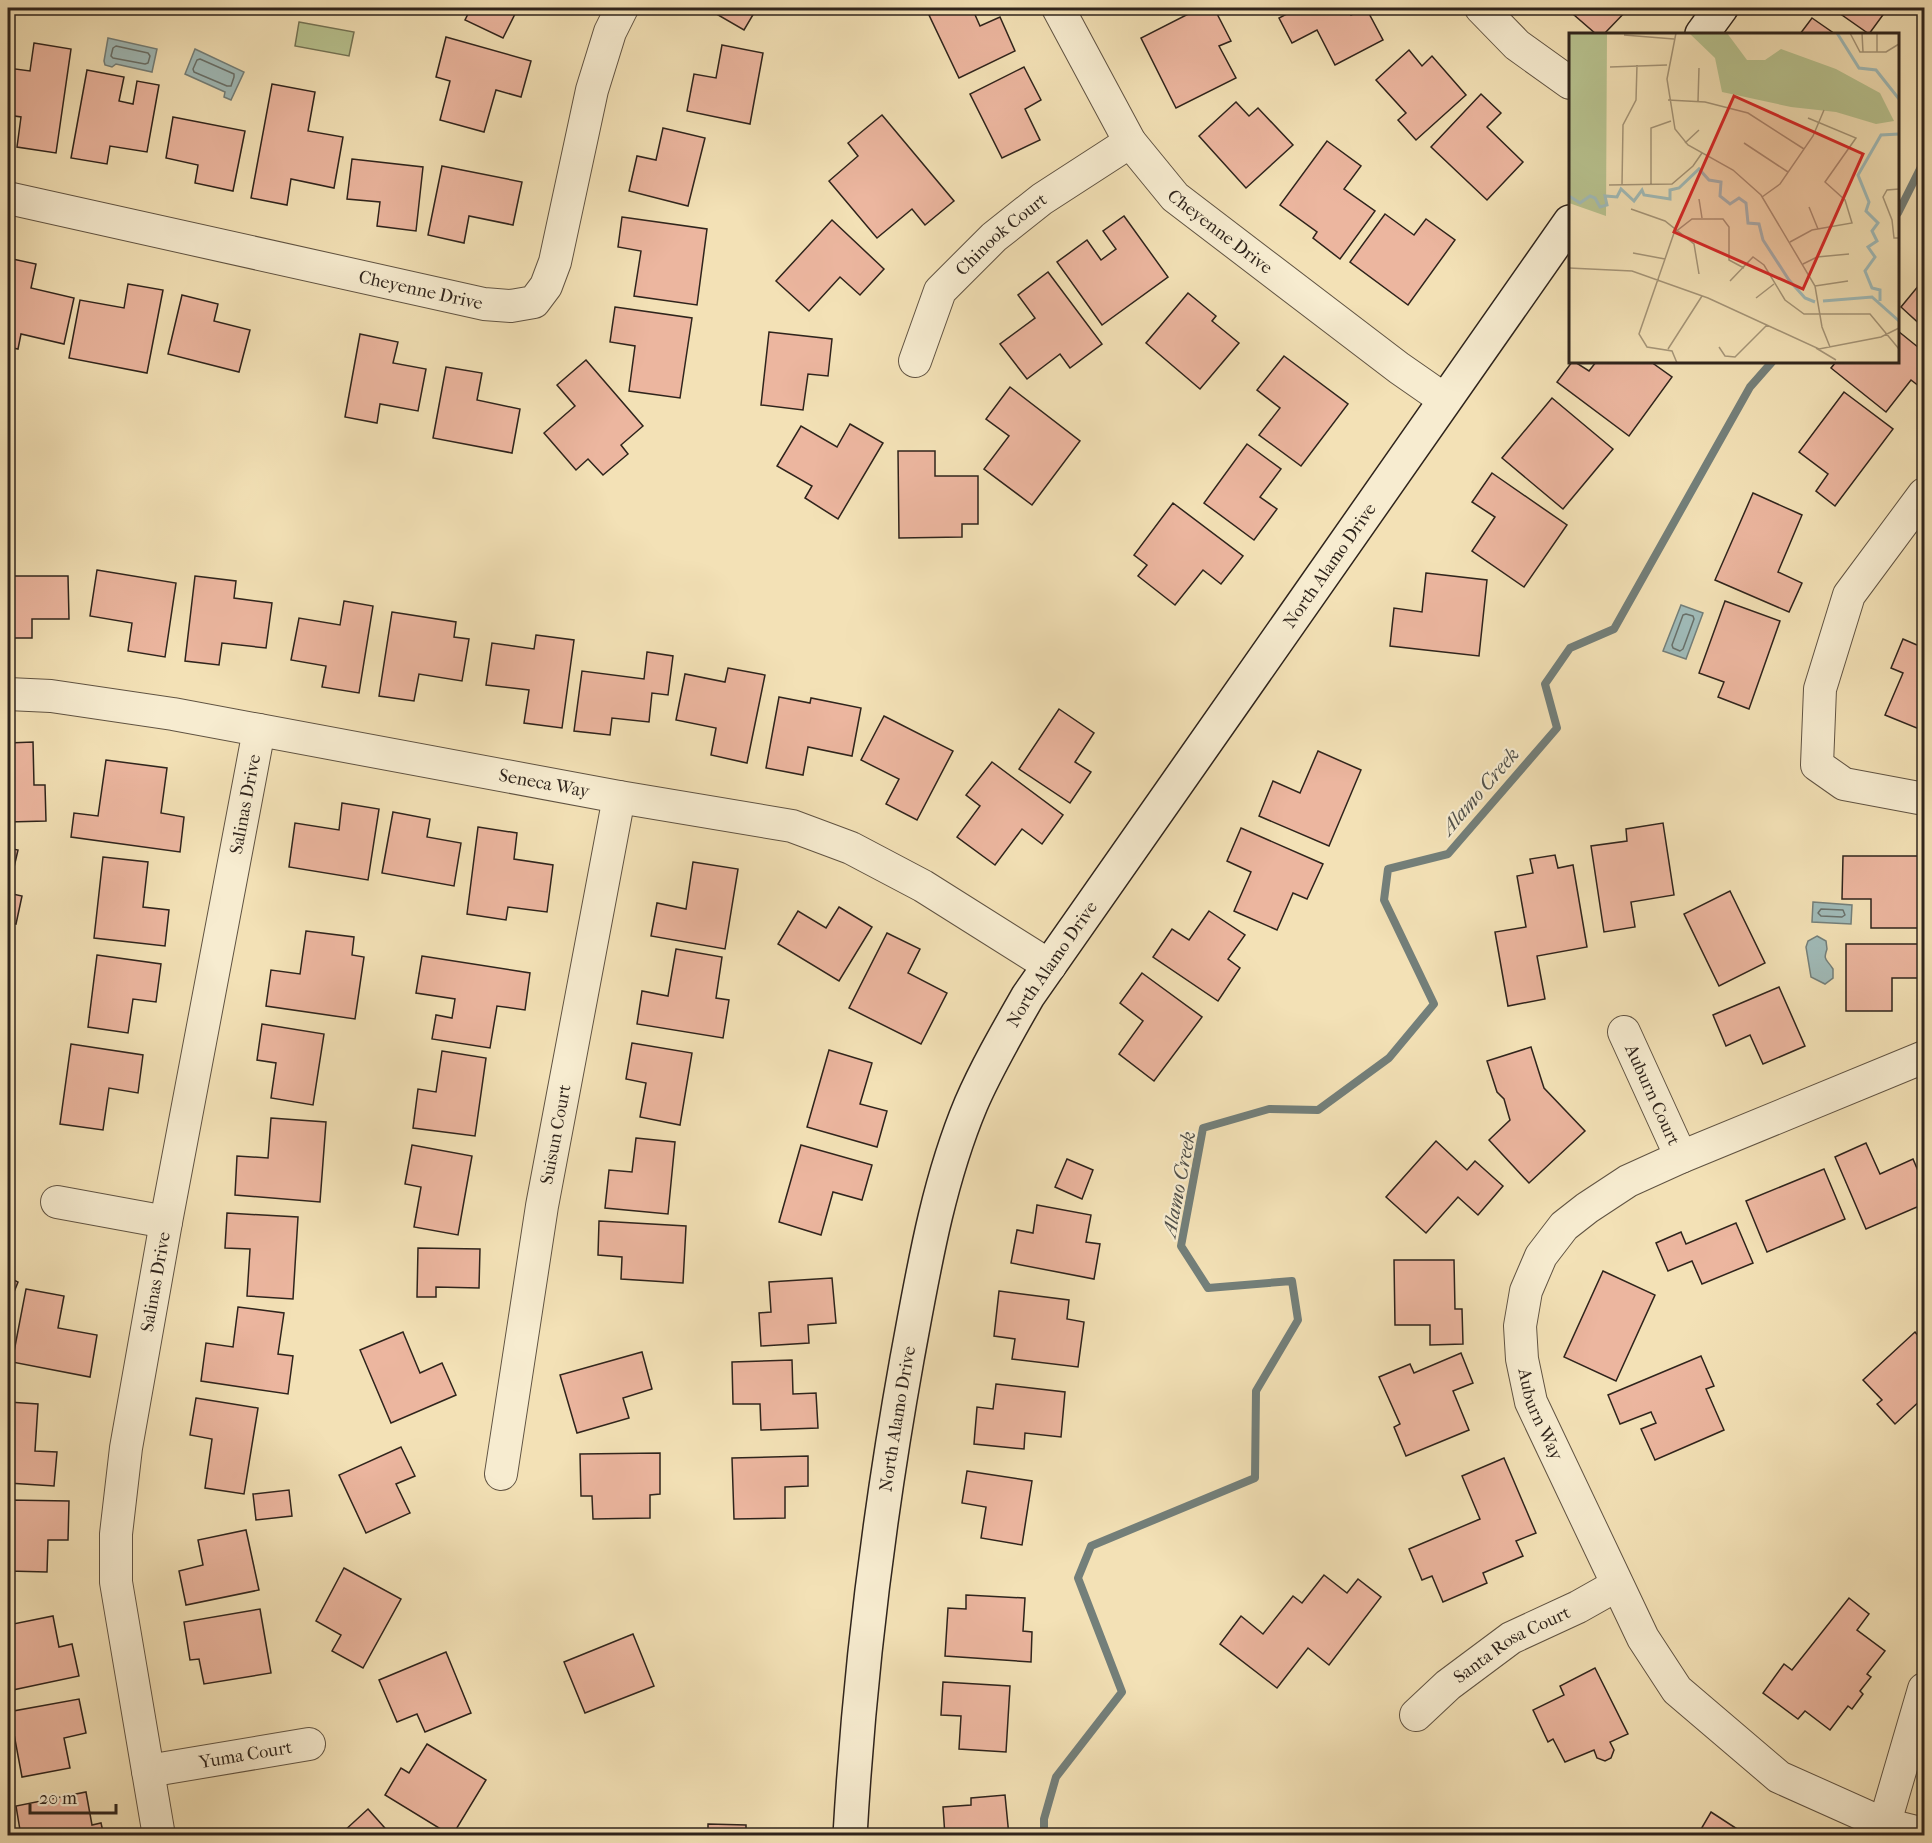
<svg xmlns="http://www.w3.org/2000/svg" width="1932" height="1843" font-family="'IM FELL French Canon',serif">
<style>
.green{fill:#b8c390;stroke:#747456;stroke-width:1.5}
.water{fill:#a0bbb9;stroke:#737f7a;stroke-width:1.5}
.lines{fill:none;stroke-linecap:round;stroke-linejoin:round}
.shore{stroke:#68706a;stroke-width:1.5}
.stream{stroke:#737f7a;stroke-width:8}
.building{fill:#ecb69f;stroke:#2f241c;stroke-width:1.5}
.street-casing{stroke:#605342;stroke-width:34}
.secondary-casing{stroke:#2f241c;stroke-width:36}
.street{stroke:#f7ecd0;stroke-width:32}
.secondary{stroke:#f7ecd0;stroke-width:33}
.labels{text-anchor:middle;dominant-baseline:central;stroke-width:4.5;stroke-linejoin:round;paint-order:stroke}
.street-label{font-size:18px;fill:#2f241c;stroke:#f7ecd0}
.water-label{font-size:20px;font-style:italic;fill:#51514b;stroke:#f7ecd0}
.inset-river{fill:none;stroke:#a0bbb9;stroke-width:3}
.inset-road{fill:none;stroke:#a59578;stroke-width:1.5}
.view{fill:#d62828;fill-opacity:0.15;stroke:#d62828;stroke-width:3}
.inset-edge{fill:none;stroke:#2f241c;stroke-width:3}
</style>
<rect width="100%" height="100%" fill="#f3e1b6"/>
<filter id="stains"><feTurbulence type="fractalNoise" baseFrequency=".00333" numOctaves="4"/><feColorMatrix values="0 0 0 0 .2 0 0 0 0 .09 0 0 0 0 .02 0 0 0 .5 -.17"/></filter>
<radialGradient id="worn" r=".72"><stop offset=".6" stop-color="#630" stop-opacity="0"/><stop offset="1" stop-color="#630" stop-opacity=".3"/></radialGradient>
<polygon class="green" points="299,22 354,32 349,56 295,46"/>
<g class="water">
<polygon points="108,38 157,49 152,72 116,64 112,67 105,65 104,61"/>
<polygon points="195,49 244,72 231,100 224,97 225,92 185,74"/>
<polygon points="1681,605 1703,613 1686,659 1663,651"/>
<polygon points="1813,902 1852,905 1851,924 1812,922"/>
<path d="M1817 936 1826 941 1827 949C1823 961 1826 958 1833 969V978L1825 984 1811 977 1806 947 1808 941Z"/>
</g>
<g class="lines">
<g class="shore">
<polygon points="116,46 148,53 150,56 148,63 145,64 113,58 111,56 113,48"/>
<polygon points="200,59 234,74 234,77 231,86 227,86 194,72 193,69 197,60"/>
<polygon points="1686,614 1693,616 1694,619 1683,649 1680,651 1673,648 1672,645 1683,615"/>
<polygon points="1821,909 1843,910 1845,915 1842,917 1821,916 1818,913"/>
</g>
<g class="stream">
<polyline points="1898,213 1924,161"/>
<polyline points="1044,1836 1044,1819 1056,1777 1122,1692 1078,1578 1091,1546 1255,1478 1256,1391 1298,1320 1292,1281 1208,1288 1181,1246 1203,1128 1269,1109 1318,1110 1389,1058 1434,1004 1384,900 1388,869 1448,854 1557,728 1545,684 1570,648 1614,629 1750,387 1772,362"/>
</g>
</g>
<g class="building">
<polygon points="471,8 518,8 503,38 465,20"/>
<polygon points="706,8 757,8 744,30"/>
<polygon points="944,8 972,8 980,26 1000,17 1015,51 959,78 929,15"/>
<polygon points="1200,8 1214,8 1231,41 1219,46 1236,78 1176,108 1141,38"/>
<polygon points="1298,8 1347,8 1351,15 1366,8 1383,40 1335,65 1317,30 1292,43 1279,18"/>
<polygon points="1566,8 1629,8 1604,34 1596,34"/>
<polygon points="1832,8 1888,8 1869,34"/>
<polygon points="1812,18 1835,34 1800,34"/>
<polygon points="446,37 531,61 521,97 496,90 484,132 440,120 450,81 436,77"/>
<polygon points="34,43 71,49 56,153 17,147 21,117 8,115 8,68 30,71"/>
<polygon points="722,45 763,53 750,124 687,111 694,74 716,78"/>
<polygon points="1409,50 1422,66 1432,56 1466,95 1416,140 1398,120 1406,113 1376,80"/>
<polygon points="1024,67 1041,100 1025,109 1040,140 1002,158 970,94"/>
<polygon points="87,70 124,77 119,101 133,104 137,81 159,85 147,152 110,146 107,164 71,158"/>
<polygon points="272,84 315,92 308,131 343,137 334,188 291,179 287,205 251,198"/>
<polygon points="1481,94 1501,113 1487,127 1523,162 1487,200 1431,147"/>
<polygon points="1236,102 1249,116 1258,108 1293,145 1246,188 1199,136"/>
<polygon points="882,115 954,201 925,225 912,209 877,238 829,181 858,156 848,143"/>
<polygon points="173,117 245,131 233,191 195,183 198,165 166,158"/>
<polygon points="663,128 705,138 688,206 629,191 637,156 656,160"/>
<polygon points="1327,141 1361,166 1344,189 1375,211 1340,259 1313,238 1317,232 1280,205"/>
<polygon points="352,159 423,167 416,231 377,226 380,202 347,199"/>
<polygon points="442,166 522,182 513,225 469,216 464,243 428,235"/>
<polygon points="1385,214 1414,235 1426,219 1455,240 1408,305 1350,262"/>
<polygon points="1124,216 1168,277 1102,325 1057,262 1087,240 1101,260 1116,249 1103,231"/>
<polygon points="622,217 707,229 697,305 634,296 641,251 618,247"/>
<polygon points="832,220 884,269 860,295 840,277 809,311 776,281"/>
<polygon points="8,258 36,264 31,288 74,298 64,344 21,334 18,349 8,347"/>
<polygon points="1048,272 1102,344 1070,368 1060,354 1027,379 1000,344 1035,318 1018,295"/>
<polygon points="1924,279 1924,328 1901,307"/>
<polygon points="128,284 163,290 147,373 69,358 80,300 124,308"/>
<polygon points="1188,293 1216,316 1212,321 1239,343 1200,389 1146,343"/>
<polygon points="182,295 218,304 214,321 250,330 239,372 168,354"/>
<polygon points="615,307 692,318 680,398 629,391 635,346 610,342"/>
<polygon points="1898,331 1924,352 1924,390 1911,380 1886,412 1831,368 1836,362 1898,362"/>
<polygon points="769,332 832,339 828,376 808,374 803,410 761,405"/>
<polygon points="360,334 398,342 393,363 426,369 418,411 380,404 377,423 345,417"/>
<polygon points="1284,356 1348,404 1301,466 1259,435 1280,408 1257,390"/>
<polygon points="586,360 643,426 621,445 628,454 603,475 588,459 576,470 544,433 575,406 557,385"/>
<polygon points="1572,362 1575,362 1589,371 1596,362 1651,362 1672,377 1629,436 1557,382"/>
<polygon points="446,367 482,373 477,400 520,409 512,453 433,438"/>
<polygon points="1010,387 1080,441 1032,505 984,469 1009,436 986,419"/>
<polygon points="1844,392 1893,429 1835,506 1816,491 1828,474 1799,452"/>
<polygon points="1552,398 1613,449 1563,509 1502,458"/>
<polygon points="850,424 883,443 838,519 805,498 812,486 777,466 801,426 837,447"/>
<polygon points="1247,444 1281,469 1260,497 1277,509 1254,540 1204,503"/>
<polygon points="898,451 935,451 935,476 978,476 978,524 962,524 962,537 899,538"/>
<polygon points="1492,473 1567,525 1524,587 1472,551 1495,517 1472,502"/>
<polygon points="1753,493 1802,515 1778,572 1802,583 1789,612 1715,580"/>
<polygon points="1173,503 1243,556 1221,584 1203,570 1175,605 1138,576 1147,565 1134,555"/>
<polygon points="97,570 176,583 165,657 128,651 132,623 90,616"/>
<polygon points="1426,573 1487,580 1479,656 1390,646 1394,608 1422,612"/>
<polygon points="8,576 68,576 69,619 32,619 32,638 8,638"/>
<polygon points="195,576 236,581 234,598 272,603 266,648 222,643 219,665 185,661"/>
<polygon points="344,601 373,606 359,693 322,687 326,666 291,660 299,618 340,625"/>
<polygon points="1725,601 1780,621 1749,709 1718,697 1724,682 1699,673"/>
<polygon points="392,612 456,622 454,637 469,639 462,681 419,674 414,701 379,696"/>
<polygon points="536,635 574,640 562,728 524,723 529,690 486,685 492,643 534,649"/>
<polygon points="1903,639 1924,648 1924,731 1885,715 1903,673 1891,668"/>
<polygon points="647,652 673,656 668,695 652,693 649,722 612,718 610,735 574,731 582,671 644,679"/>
<polygon points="728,668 765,675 747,763 711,755 716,728 676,720 685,674 725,682"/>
<polygon points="779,697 810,703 811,698 861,708 852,756 808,747 803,775 766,768"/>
<polygon points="1059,709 1094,733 1075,762 1091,772 1070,803 1019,769"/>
<polygon points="884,716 953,751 917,820 886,804 899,779 861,760"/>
<polygon points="33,742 34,785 45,785 46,821 8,822 8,743"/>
<polygon points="1318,751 1361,770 1329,846 1259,816 1273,781 1300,793"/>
<polygon points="106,760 167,768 161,813 184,817 180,852 71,837 74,813 98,816"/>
<polygon points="992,762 1063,815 1042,844 1022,829 995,865 957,837 980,806 966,795"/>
<polygon points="342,803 379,809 368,880 289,867 295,823 339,830"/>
<polygon points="393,812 430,819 427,837 461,843 454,886 382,873"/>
<polygon points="1663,823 1674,895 1631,902 1635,927 1604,932 1591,846 1627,841 1626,829"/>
<polygon points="478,827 517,833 514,859 553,865 547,912 508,907 506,920 467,914"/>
<polygon points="1241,828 1323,864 1307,899 1293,893 1277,930 1234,911 1251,872 1227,861"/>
<polygon points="8,848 18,850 8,893 22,896 16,924 8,922"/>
<polygon points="1555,855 1558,868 1573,865 1587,947 1537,956 1545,999 1508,1006 1495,932 1526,927 1517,876 1533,873 1530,859"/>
<polygon points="1843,856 1923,856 1923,928 1871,928 1871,899 1842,899"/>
<polygon points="103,857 148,862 143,907 169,910 165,946 94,938"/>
<polygon points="693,862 738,869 725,949 651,936 657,903 686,909"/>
<polygon points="1730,891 1765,963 1719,986 1684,914"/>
<polygon points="839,907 872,927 839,981 778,944 798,911 826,928"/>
<polygon points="1209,911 1245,935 1228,959 1240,968 1218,1001 1153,957 1172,929 1189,940"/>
<polygon points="306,931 354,937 352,955 364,957 355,1019 266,1006 271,970 300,974"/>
<polygon points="887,933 920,949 908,973 947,993 921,1044 849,1008"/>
<polygon points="1846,944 1920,944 1920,978 1892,978 1892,1011 1846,1011"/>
<polygon points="676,949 722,957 716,998 729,1000 723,1038 637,1024 642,991 668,996"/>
<polygon points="97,955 161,964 156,1002 133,999 128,1033 88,1027"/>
<polygon points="422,956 530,973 525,1010 497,1006 490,1048 432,1039 436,1015 452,1018 455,999 416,993"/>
<polygon points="1142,973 1202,1017 1154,1081 1119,1054 1143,1021 1120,1003"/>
<polygon points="1779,987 1805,1046 1763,1064 1750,1035 1726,1046 1713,1015"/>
<polygon points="262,1024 324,1034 313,1105 271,1098 276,1063 257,1060"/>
<polygon points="632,1043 692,1053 680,1125 640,1117 646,1083 626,1079"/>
<polygon points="71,1044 143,1055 138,1093 109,1088 103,1130 60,1124"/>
<polygon points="1531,1047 1544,1088 1585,1131 1529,1183 1489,1140 1510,1120 1504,1099 1497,1092 1487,1061"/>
<polygon points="829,1050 872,1063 860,1104 887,1111 877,1147 807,1127"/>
<polygon points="442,1051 486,1058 475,1136 413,1128 418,1089 436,1092"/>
<polygon points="271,1118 326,1122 320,1202 235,1195 237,1156 268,1158"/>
<polygon points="636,1138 675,1142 668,1214 605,1208 609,1170 632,1172"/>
<polygon points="1436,1141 1467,1170 1475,1161 1503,1186 1478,1215 1458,1197 1426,1233 1386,1197"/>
<polygon points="1866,1143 1880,1174 1913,1159 1924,1185 1924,1204 1866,1229 1835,1157"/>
<polygon points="412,1145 472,1156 458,1235 414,1227 421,1187 405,1184"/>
<polygon points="801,1145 872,1165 862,1200 833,1192 821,1235 779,1222"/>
<polygon points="1067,1159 1093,1170 1082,1199 1055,1187"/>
<polygon points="1824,1169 1845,1219 1767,1252 1746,1201"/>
<polygon points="1037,1205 1091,1215 1086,1242 1100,1244 1094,1279 1011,1263 1017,1230 1033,1233"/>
<polygon points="227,1213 298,1217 293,1299 247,1296 250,1249 225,1248"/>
<polygon points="599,1221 686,1226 683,1283 621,1279 622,1257 598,1255"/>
<polygon points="1736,1223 1753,1263 1702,1284 1692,1261 1668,1271 1656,1243 1681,1232 1686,1244"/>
<polygon points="418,1248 480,1249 479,1288 436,1287 436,1297 417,1297"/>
<polygon points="1394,1260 1454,1260 1455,1309 1462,1309 1463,1344 1430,1345 1430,1325 1395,1325"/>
<polygon points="1603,1271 1655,1295 1616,1381 1564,1357"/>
<polygon points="8,1277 18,1282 8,1307"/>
<polygon points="832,1278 836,1323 808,1325 809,1343 761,1346 759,1313 771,1312 769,1282"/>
<polygon points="26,1289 64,1296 58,1328 97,1335 90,1377 12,1362"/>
<polygon points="999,1291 1069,1300 1067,1319 1084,1322 1078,1367 1012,1359 1015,1339 994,1336"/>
<polygon points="238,1307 284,1313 278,1354 293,1356 288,1394 201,1381 206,1343 233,1347"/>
<polygon points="403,1332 420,1373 442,1363 456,1395 391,1423 360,1350"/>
<polygon points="1915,1332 1924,1343 1924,1397 1895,1424 1877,1404 1882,1400 1863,1380"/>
<polygon points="642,1352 652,1389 623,1398 629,1418 577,1433 560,1375"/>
<polygon points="1461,1353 1473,1383 1453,1391 1469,1430 1406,1456 1394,1427 1400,1424 1379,1377 1410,1364 1414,1373"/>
<polygon points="1701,1356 1714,1386 1706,1389 1724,1430 1655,1460 1641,1429 1656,1423 1651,1412 1620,1424 1608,1395"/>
<polygon points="792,1360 793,1394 816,1393 818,1428 761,1430 760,1404 733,1404 732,1362"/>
<polygon points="996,1384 1065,1392 1061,1437 1025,1433 1024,1449 974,1444 977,1407 993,1409"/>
<polygon points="196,1398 258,1408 244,1494 205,1488 212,1439 190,1435"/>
<polygon points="8,1402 38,1404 35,1451 57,1452 54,1486 8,1483"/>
<polygon points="401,1447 415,1476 396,1484 410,1513 366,1533 339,1475"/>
<polygon points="660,1453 660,1494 650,1495 650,1518 593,1519 592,1496 581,1496 580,1454"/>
<polygon points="808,1456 808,1486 785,1487 785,1518 734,1519 732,1458"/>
<polygon points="1504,1458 1536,1533 1516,1541 1523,1556 1483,1573 1487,1583 1443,1602 1432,1576 1422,1580 1409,1549 1480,1519 1462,1476"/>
<polygon points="967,1471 1032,1481 1022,1545 981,1538 986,1507 962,1503"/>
<polygon points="289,1490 292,1516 256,1520 253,1494"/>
<polygon points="8,1500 69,1501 68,1540 48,1540 47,1572 8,1571"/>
<polygon points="246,1530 259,1590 186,1605 179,1571 203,1565 198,1540"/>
<polygon points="344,1568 401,1599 363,1668 332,1651 341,1635 316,1621"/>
<polygon points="1324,1575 1347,1593 1358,1579 1381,1597 1329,1665 1308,1648 1277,1688 1220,1644 1241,1616 1263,1634 1293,1596 1302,1603"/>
<polygon points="966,1595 1025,1598 1023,1631 1032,1632 1031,1662 945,1656 948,1608 966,1609"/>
<polygon points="1849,1598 1869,1614 1857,1630 1885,1651 1867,1674 1871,1677 1860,1691 1863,1694 1852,1709 1848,1706 1830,1730 1805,1711 1798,1719 1763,1693 1784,1664 1792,1670"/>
<polygon points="260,1609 271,1673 204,1684 199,1659 190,1660 184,1622"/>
<polygon points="53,1616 59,1647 72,1644 79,1676 8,1691 8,1625"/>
<polygon points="633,1634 654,1686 585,1713 564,1662"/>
<polygon points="446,1652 471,1713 425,1732 417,1714 397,1722 379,1680"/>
<polygon points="1595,1668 1628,1734 1610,1742 1614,1750 1611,1758 1605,1761 1597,1758 1594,1750 1565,1762 1553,1739 1548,1742 1533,1710 1564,1695 1560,1686"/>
<polygon points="943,1682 1010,1686 1006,1752 959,1749 961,1716 941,1715"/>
<polygon points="79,1699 86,1733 64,1738 70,1768 22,1777 14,1734 8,1735 8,1712"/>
<polygon points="427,1744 486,1780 452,1836 385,1795 401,1768 409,1773"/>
<polygon points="86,1792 92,1825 101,1823 104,1836 21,1836 16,1806"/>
<polygon points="1005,1795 1009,1836 945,1836 943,1807 971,1805 971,1798"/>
<polygon points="368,1809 392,1836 346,1836 343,1832"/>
<polygon points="1711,1812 1748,1836 1697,1836"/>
<polygon points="708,1824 746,1825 746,1836 708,1836"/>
</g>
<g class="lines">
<defs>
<g id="street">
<path id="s1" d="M1058 8 1130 142 1175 197 1399 368 1445 400"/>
<polyline points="1481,8 1517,45 1570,83"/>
<path id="s2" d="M8 198 484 304 511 306 534 302 546 286 555 262 592 90 610 32 622 8"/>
<path id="s3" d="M915 361 940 291 994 237 1042 199 1130 142"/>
<polyline points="1924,494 1849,595 1820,689 1817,765 1844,784 1924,799"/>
<path id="s4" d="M8 694 51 696 173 714 619 797 792 826 851 848 923 886 1050 966"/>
<path id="s5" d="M1624 1032 1681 1157"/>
<path id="s6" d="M1924 1057 1681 1157 1628 1181 1587 1208 1564 1226 1541 1256 1526 1291 1520 1326 1522 1359 1531 1402 1643 1638 1677 1690 1779 1777 1884 1824 1924 1834"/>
<polyline points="57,1202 166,1222"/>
<path id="s7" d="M501 1474 542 1206 619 797"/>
<path id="s8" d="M1416 1715 1448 1685 1511 1638 1578 1607 1617 1585"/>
<path id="s9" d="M148 1771 309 1744"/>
<path id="s10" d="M159 1836 116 1582V1534L126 1448 166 1222 259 730"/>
<polyline points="1881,1836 1924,1689"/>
</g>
<g id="secondary">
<polyline points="1702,34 1721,8"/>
<path id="s11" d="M850 1836C859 1677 879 1515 907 1359 923 1273 937 1185 971 1104 987 1067 1008 1031 1028 996L1570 222"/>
</g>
</defs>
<use href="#street" class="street-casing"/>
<use href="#secondary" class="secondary-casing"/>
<use href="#street" class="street"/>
<use href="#secondary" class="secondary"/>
</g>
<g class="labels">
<g class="street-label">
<text stroke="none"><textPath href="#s1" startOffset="280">Cheyenne Drive</textPath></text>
<text stroke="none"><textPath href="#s3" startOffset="158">Chinook Court</textPath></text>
<text stroke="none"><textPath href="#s2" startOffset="423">Cheyenne Drive</textPath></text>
<text stroke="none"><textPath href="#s11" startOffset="1392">North Alamo Drive</textPath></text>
<text stroke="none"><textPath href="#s4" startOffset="544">Seneca Way</textPath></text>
<text stroke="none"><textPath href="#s10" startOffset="1047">Salinas Drive</textPath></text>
<text stroke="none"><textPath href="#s11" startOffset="906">North Alamo Drive</textPath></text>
<text stroke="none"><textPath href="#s5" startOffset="69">Auburn Court</textPath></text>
<text stroke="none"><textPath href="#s7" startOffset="344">Suisun Court</textPath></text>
<text stroke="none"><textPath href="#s10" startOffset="561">Salinas Drive</textPath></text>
<text stroke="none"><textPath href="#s6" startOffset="602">Auburn Way</textPath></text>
<text stroke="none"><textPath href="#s11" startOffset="420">North Alamo Drive</textPath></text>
<text stroke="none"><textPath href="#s8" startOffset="120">Santa Rosa Court</textPath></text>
<text stroke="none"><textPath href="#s9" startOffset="99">Yuma Court</textPath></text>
</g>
<g class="water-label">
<text transform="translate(1480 791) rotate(-49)">Alamo Creek</text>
<text transform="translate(1179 1184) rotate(-79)">Alamo Creek</text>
</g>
</g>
<g transform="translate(1569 33)">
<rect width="330" height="330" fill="#f3e1b6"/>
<path d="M0 0H38L37 183 0 170ZM120 0H158L178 27H196L212 16 267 36 311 60 325 88 307 91 267 79 222 74 153 59 146 25Z" fill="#b8c390"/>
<path class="inset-river" d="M268 0 290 35 307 37 330 66M0 163 11 170 21 163 26 165 31 174 38 172 36 163 48 164 52 156 65 168 73 157 75 162 101 166V157L110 155 130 136 140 147 152 149 151 163 161 171 170 165 177 170 179 190 190 191 194 207 220 247 236 265 246 269M254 268 303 264 330 288M311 268V257L303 255 296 238 306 224 299 214 308 208 303 198 309 190 297 178 300 169 289 142 312 102 330 101"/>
<path class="inset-road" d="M107 0 98 46 106 96 119 112 164 137 192 162 246 253 253 294 261 314M281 0 291 19H317L330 11M293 0 294 19M55 2 105 6M308 19V0M41 34 98 32M99 67 136 69 179 80 235 116M129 68 130 35M116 110 130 97M175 110 219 139M40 152 103 151 124 133 133 120M53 152 54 92 67 67 68 32M82 152V95L102 88M330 156 318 157 314 164 323 187 325 205H330M193 164 211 151 244 103 255 77M130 166 133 185M240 174 249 196M62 176 96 188 125 211 130 241M221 209 243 197 283 190 276 167 256 149 287 105 239 85M64 220 96 226M234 231 248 224 280 221M0 235 63 238 139 265 250 316 312 304 330 295M161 248 184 224 195 232 216 267 235 281H301L330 316M246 253 279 248M187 265 205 251M150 314 156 323 166 324 198 292M247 315 267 327M99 316 133 263M108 330 103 318 78 314 70 301 105 200 123 186H154L160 194V227L175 235"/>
<path class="view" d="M165 63 294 121 234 256 105 199Z"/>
<rect width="330" height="330" class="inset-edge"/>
</g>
<rect width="1932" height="1843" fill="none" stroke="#f3e1b6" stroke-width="30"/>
<rect x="9" y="9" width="1914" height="1825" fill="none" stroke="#2f241c" stroke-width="3"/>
<rect x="15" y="15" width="1902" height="1813" fill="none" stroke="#2f241c" stroke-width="1.5"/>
<path d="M30 1804v9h86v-9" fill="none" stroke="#2f241c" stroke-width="3"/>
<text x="39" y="1804" font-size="18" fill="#2f241c" stroke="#f7ecd0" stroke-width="4.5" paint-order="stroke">20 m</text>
<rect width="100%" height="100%" filter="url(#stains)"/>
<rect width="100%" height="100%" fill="url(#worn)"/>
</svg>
